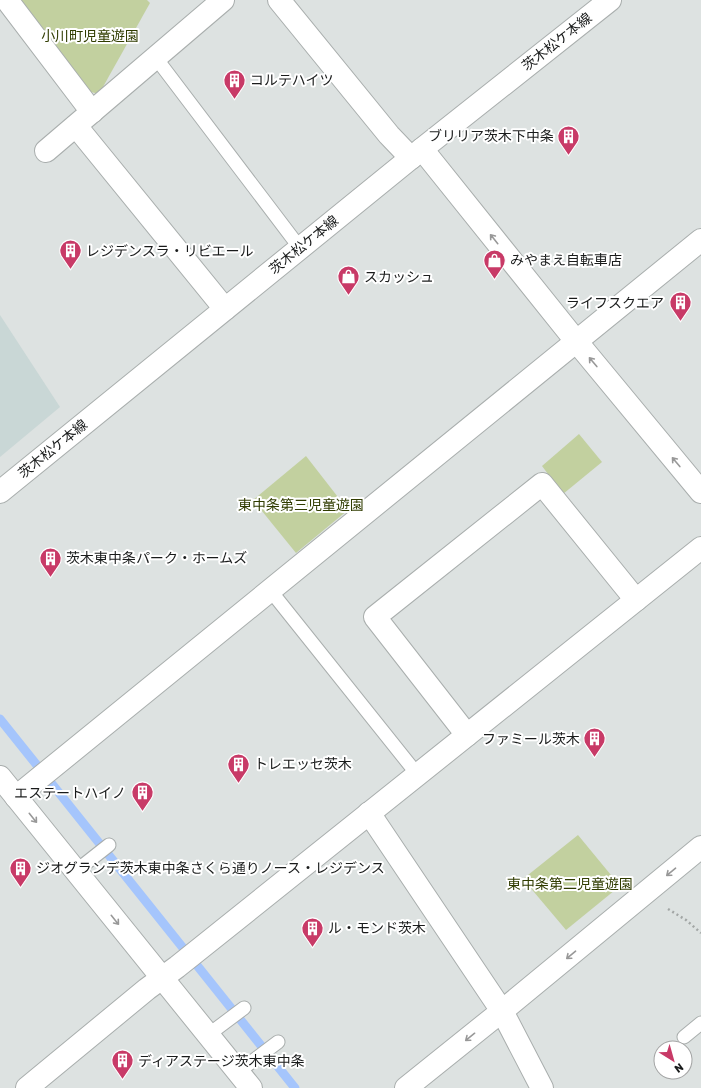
<svg xmlns="http://www.w3.org/2000/svg" width="701" height="1088" font-family="Rubik,'Noto Sans JP',sans-serif">
<style>
.built{fill:#c9d7d6}
.green{fill:#c2d09f}
.lines{fill:none;stroke-linecap:round;stroke-linejoin:round}
.stream{stroke:#a5c5fc;stroke-width:9}
.service-casing{stroke:#a9aead;stroke-width:15}
.minor-casing{stroke:#a9aead;stroke-width:24}
.tertiary-casing{stroke:#a9aead;stroke-width:24}
.path{stroke:#a2a6a5;stroke-width:2.5;stroke-dasharray:2 3;stroke-linecap:butt}
.service{stroke:#fff;stroke-width:13}
.minor{stroke:#fff;stroke-width:22}
.tertiary{stroke:#fff;stroke-width:22}
.oneway{stroke:#989898}
.labels{text-anchor:middle;dominant-baseline:central;stroke-width:4;stroke-linejoin:round;paint-order:stroke}
.park-label{font-size:14px;fill:#303c00;stroke:#fff}
.street-label{font-size:14px;fill:#191b1b;stroke:#fff}
.poi-label{font-size:14px;fill:#191b1b;stroke:#fff;text-anchor:start}
</style>
<rect width="100%" height="100%" fill="#dde2e1"/>
<polygon class="built" points="0,315 60,407 0,457"/>
<g class="green">
<polygon points="18,0 147,0 150,3 99,94 87,91"/>
<polygon points="579,434 602,462 563,494 542,466"/>
<polygon points="306,456 348,510 296,553 253,500"/>
<polygon points="578,835 620,886 566,930 523,879"/>
</g>
<g class="lines">
<polyline class="stream" points="0,719 295,1088"/>
<defs>
<g id="service">
<polyline points="156,58 300,248"/>
<polyline points="270,590 417,774"/>
<polyline points="76,871 109,845"/>
<polyline points="208,1035 244,1008"/>
<polyline points="684,1037 701,1023"/>
<polyline points="238,1072 278,1042"/>
</g>
<g id="minor">
<polyline points="7,0 92,112"/>
<polyline points="76,126 225,309"/>
<polyline points="422,149 576,341 701,492"/>
<polyline points="46,151 223,0"/>
<polyline points="467,735 375,617 542,484 636,600"/>
<polyline points="0,777 251,1088"/>
<polyline points="16,797 701,240"/>
<polyline points="369,813 502,1011 542,1088"/>
<polyline points="27,1088 147,989 177,967 701,548"/>
<polyline points="406,1088 502,1011 701,847"/>
</g>
<g id="tertiary">
<polyline points="279,0 389,135 411,158"/>
<polyline points="0,492 422,149 610,0"/>
</g>
</defs>
<use href="#service" class="service-casing"/>
<use href="#minor" class="minor-casing"/>
<use href="#tertiary" class="tertiary-casing"/>
<polyline class="path" points="668,909 686,920 701,933"/>
<use href="#service" class="service"/>
<use href="#minor" class="minor"/>
<use href="#tertiary" class="tertiary"/>
</g>
<defs><path id="oneway-shaft" d="M-6 0H5M1.5-3L5.5 0L1.5 3" fill="none" stroke-width="1.6" stroke-linecap="round" stroke-linejoin="round"/></defs>
<g class="oneway">
<use href="#oneway-shaft" transform="translate(494 239) rotate(-129)"/>
<use href="#oneway-shaft" transform="translate(593 362) rotate(-130)"/>
<use href="#oneway-shaft" transform="translate(676 462) rotate(-130)"/>
<use href="#oneway-shaft" transform="translate(33 818) rotate(51)"/>
<use href="#oneway-shaft" transform="translate(671 872) rotate(140)"/>
<use href="#oneway-shaft" transform="translate(115 920) rotate(51)"/>
<use href="#oneway-shaft" transform="translate(571 955) rotate(140)"/>
<use href="#oneway-shaft" transform="translate(470 1037) rotate(141)"/>
</g>
<defs>
<symbol id="building-pin" viewBox="-11 -11 22 30"><path d="M0 17L-7.5 6A9.5 9.5 0 1 1 7.5 6Z" fill="#c83a67" stroke="#fff"/><path d="M-4-6H4V6H1V3H-1V6H-4ZM-2.5-4.3h1.7v1.8h-1.7ZM.8-4.3h1.7v1.8H.8ZM-2.5-1h1.7V.8h-1.7ZM.8-1h1.7V.8H.8Z" fill="#fff"/></symbol>
<symbol id="shop-pin" viewBox="-11 -11 22 30"><path d="M0 17L-7.5 6A9.5 9.5 0 1 1 7.5 6Z" fill="#c83a67" stroke="#fff"/><path d="M-5-2.5h2.3a2.7 3.5 0 0 1 5.4 0H5L5.5 6h-11ZM-1.5-2.5h3a1.5 2.3 0 0 0-3 0Z" fill="#fff"/></symbol>
</defs>
<g fill-rule="evenodd">
<use href="#building-pin" x="222" y="68" width="25" height="34"/>
<use href="#building-pin" x="556" y="124" width="25" height="34"/>
<use href="#building-pin" x="58" y="238" width="25" height="34"/>
<use href="#shop-pin" x="482" y="248" width="25" height="34"/>
<use href="#shop-pin" x="336" y="264" width="25" height="34"/>
<use href="#building-pin" x="668" y="290" width="25" height="34"/>
<use href="#building-pin" x="38" y="546" width="25" height="34"/>
<use href="#building-pin" x="582" y="726" width="25" height="34"/>
<use href="#building-pin" x="226" y="752" width="25" height="34"/>
<use href="#building-pin" x="130" y="780" width="25" height="34"/>
<use href="#building-pin" x="8" y="856" width="25" height="34"/>
<use href="#building-pin" x="300" y="916" width="25" height="34"/>
<use href="#building-pin" x="110" y="1048" width="25" height="34"/>
</g>
<g class="labels">
<g class="park-label">
<text x="90" y="36">小川町児童遊園</text>
<text x="301" y="505">東中条第三児童遊園</text>
<text x="570" y="884">東中条第二児童遊園</text>
</g>
<g class="street-label">
<text transform="translate(557 42) rotate(-38)">茨木松ケ本線</text>
<text transform="translate(304 245) rotate(-39)">茨木松ケ本線</text>
<text transform="translate(53 449) rotate(-39)">茨木松ケ本線</text>
</g>
<g class="poi-label">
<text x="250" y="80">コルテハイツ</text>
<text x="554" y="136" text-anchor="end">ブリリア茨木下中条</text>
<text x="86" y="251">レジデンスラ・リビエール</text>
<text x="510" y="260">みやまえ自転車店</text>
<text x="364" y="277">スカッシュ</text>
<text x="664" y="303" text-anchor="end">ライフスクエア</text>
<text x="66" y="558">茨木東中条パーク・ホームズ</text>
<text x="580" y="739" text-anchor="end">ファミール茨木</text>
<text x="254" y="764">トレエッセ茨木</text>
<text x="126" y="793" text-anchor="end">エステートハイノ</text>
<text x="36" y="868">ジオグランデ茨木東中条さくら通りノース・レジデンス</text>
<text x="328" y="928">ル・モンド茨木</text>
<text x="138" y="1061">ディアステージ茨木東中条</text>
</g>
</g>
<g transform="translate(673 1060) rotate(143)"><circle r="19" fill="#ffffff" stroke="#a3a4a4"/>
<path d="M0-3L7 15L0 10L-7 15Z" fill="#c83a67"/>
<text y="-6" font-size="11" font-weight="bold" text-anchor="middle" fill="#191b1b">N</text>
</g>
</svg>
